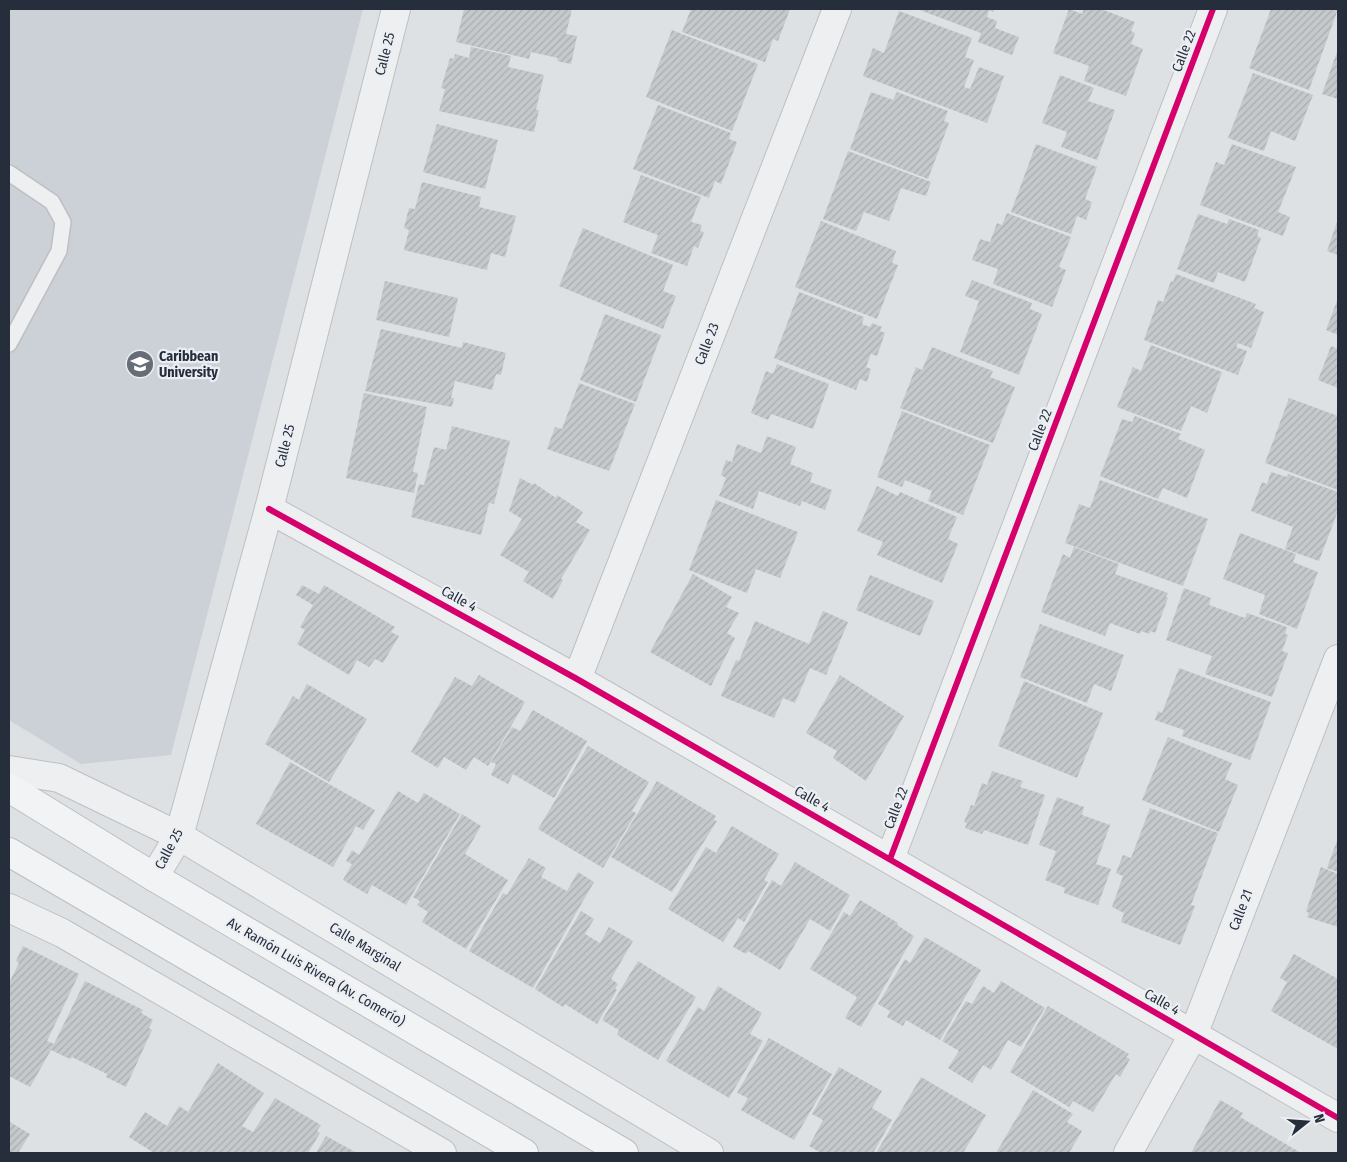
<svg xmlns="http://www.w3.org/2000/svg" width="1347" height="1162" font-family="'Fira Sans Condensed',sans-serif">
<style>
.built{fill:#ccd0d7}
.building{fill:url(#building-hatch)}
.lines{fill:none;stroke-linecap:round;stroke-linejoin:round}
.service-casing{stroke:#bdbfc2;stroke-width:18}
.minor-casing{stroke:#bdbfc2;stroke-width:30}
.primary-casing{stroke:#bbbec1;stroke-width:30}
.service{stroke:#edeff0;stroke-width:15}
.minor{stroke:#edeff0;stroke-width:28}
.primary{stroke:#f2f3f4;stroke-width:28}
.cycleway-casing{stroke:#ebeff4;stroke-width:9}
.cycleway{stroke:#d6006c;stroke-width:6}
.labels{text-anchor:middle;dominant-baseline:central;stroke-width:4.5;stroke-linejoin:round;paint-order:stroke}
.street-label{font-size:14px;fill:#262e3c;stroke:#ebeff4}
.poi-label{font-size:14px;font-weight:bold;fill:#262e3c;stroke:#ebeff4;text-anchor:start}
</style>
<defs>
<pattern id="building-hatch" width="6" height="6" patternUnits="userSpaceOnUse" patternTransform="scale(1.25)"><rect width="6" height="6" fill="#c6c9cc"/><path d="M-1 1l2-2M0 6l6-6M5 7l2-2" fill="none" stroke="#aaadb0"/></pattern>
</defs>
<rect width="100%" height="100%" fill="#dee1e4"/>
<polygon class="built" points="9,9 363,9 171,755 81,764 9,720"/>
<g class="building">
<polygon points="464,9 572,9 566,34 577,36 571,64 557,61 558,58 531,52 529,59 456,42"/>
<polygon points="691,9 790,9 778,41 773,39 765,62 682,32"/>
<polygon points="917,9 994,9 993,12 989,10 987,17 997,21 995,28 1019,37 1012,55 978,42 981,33"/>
<polygon points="1069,9 1082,14 1084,9 1101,9 1135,22 1131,31 1135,33 1131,44 1143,49 1126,96 1084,81 1089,66 1053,53"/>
<polygon points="1271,9 1338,9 1309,90 1249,68"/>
<polygon points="899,11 972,38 965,57 974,60 964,87 970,89 979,67 1004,76 987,123 863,76 873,48 884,53"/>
<polygon points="672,30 758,64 732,131 646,97"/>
<polygon points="471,47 511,56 508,67 544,75 536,110 539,110 534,132 439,111 445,89 441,88 450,58 454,59 455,54 469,58"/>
<polygon points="1338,49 1338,99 1322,94"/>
<polygon points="1253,73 1313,95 1295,141 1271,131 1264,151 1228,138"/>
<polygon points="1060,75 1094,88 1088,101 1115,110 1097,160 1061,147 1067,132 1042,123"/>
<polygon points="871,92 893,100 897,92 948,111 944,121 949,123 928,179 850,149"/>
<polygon points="658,105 731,133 729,139 737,142 721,184 715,181 709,198 633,169"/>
<polygon points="437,124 498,140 485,189 423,172"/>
<polygon points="1036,144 1097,167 1085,199 1092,202 1086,220 1077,216 1071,234 1011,212"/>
<polygon points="1232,144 1296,167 1278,212 1290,217 1283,236 1200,205 1216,162 1224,165"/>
<polygon points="848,151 931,182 926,196 901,188 889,221 864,212 856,231 823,219"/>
<polygon points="641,175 701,197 691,222 702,225 700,231 704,232 698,248 694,246 687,266 651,253 658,235 623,222"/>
<polygon points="422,182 481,197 479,207 516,216 505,257 491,253 487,270 404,250 409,230 404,228 409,208 415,209"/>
<polygon points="1007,213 1071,237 1059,267 1066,270 1052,307 993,284 998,269 972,260 980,239 990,242 997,223 1002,225"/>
<polygon points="1198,214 1227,224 1229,219 1259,230 1257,236 1261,238 1245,282 1218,272 1214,283 1177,269"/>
<polygon points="1338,219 1338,255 1327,251"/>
<polygon points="821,221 896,251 892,263 898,265 877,319 795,287"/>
<polygon points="583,228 673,265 663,291 676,296 663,329 559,286"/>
<polygon points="1176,274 1256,304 1254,308 1264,312 1251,348 1238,343 1236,347 1247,351 1238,375 1144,340 1158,300 1163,302 1171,281 1173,282"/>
<polygon points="972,280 1032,303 1030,309 1042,314 1019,375 960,352 979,301 965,296"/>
<polygon points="385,281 458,298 449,337 376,320"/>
<polygon points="799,292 864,317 862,324 870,327 872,323 882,327 880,331 885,333 877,356 871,354 866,367 871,369 867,382 860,379 856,390 774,358"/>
<polygon points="1338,298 1338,335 1326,330"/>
<polygon points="605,314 661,335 636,402 580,380"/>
<polygon points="381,329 462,348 463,342 506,353 501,375 496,374 492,390 455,381 451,398 454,398 452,407 365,391"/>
<polygon points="1151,345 1222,372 1207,413 1191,406 1181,431 1117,407 1133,367 1141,371"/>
<polygon points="1331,346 1338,349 1338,388 1318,380"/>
<polygon points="932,347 993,371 990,377 1015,387 993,443 900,408 916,367 922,370"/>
<polygon points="777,364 829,384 813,429 771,414 768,420 751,413 766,371 773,374"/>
<polygon points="579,383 635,404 609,471 547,449 555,427 562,429"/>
<polygon points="364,393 427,407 413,472 418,473 414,493 346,478"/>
<polygon points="1289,398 1338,416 1338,490 1265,463"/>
<polygon points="902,411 990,445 963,515 928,501 932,491 905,480 902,487 877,477"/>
<polygon points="1135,416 1181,434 1178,439 1205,450 1187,498 1163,488 1158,499 1100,476 1122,419 1132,422"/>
<polygon points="452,426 510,441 494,504 489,503 481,535 411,517 419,484 424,485 434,447 446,450"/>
<polygon points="767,436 796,447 790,464 813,473 810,482 832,490 825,510 802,501 800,506 759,491 753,509 719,496 726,478 721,475 726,460 732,462 737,444 761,453"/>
<polygon points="1271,472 1287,477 1288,474 1338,492 1338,511 1319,561 1285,549 1293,527 1251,511 1262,482 1267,484"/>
<polygon points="520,478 533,485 534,483 556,498 557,495 583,512 576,522 590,530 561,579 563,580 553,599 523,581 529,572 500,555 522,519 509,511"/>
<polygon points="1100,480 1208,519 1183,586 1065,543 1079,504 1090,508"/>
<polygon points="877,486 898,496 900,492 957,517 948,539 958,544 942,583 877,555 883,542 857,531"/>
<polygon points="716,500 798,532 780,578 756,569 747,593 689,570"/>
<polygon points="1240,533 1296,554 1293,562 1318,572 1297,629 1259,614 1265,595 1223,579"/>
<polygon points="1074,547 1119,564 1115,574 1168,593 1166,597 1168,598 1155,633 1151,631 1149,634 1141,631 1140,634 1110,623 1105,636 1041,612 1063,554 1070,558"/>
<polygon points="693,574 732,597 726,607 739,613 727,633 735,638 711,686 650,652"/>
<polygon points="870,575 934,601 920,636 856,610"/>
<polygon points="302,585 319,594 324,585 395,627 391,632 399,636 383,663 375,659 369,667 357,660 349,675 297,644 305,630 300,627 313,605 296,595"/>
<polygon points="1184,588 1211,598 1209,605 1245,618 1247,613 1287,627 1285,634 1288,635 1282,651 1288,653 1272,697 1205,674 1212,656 1166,640"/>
<polygon points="823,611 848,622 826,675 810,668 795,703 783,698 774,718 721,696 736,660 739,661 755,621 809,644"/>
<polygon points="1040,624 1124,655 1111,691 1094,684 1087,703 1020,677"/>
<polygon points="1179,668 1271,702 1250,760 1182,736 1184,730 1155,720 1158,711 1162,713"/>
<polygon points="479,675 525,702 488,766 474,757 466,770 444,757 438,768 411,752 455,677 472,686"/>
<polygon points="840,675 904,716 866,781 833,758 837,751 806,733"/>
<polygon points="1024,681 1103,713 1077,778 998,746"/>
<polygon points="307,684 367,719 329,782 265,744 293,696 299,700"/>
<polygon points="533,710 587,741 554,798 513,774 508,784 491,775 496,764 491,762 512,727 520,731"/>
<polygon points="1168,737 1232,763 1225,779 1238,785 1219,832 1142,800"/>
<polygon points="588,746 649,782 632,811 636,813 603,868 538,829"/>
<polygon points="290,762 375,810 363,830 356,826 333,867 256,824"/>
<polygon points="992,771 1023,781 1020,787 1045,795 1028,845 984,830 982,834 965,828 967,823 964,822 971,805 974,806 982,783 987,785"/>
<polygon points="657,781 716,816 714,820 717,821 672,892 611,857"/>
<polygon points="398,791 418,803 424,793 460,814 406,905 372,885 367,894 343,880 352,864 346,861 352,850 359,855"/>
<polygon points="1057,797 1084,807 1082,815 1110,825 1096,864 1111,869 1098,905 1064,893 1065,888 1045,880 1056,851 1039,845"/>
<polygon points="1150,808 1218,833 1191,905 1195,906 1180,945 1121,922 1124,913 1112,907 1123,876 1116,873 1123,855 1131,858"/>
<polygon points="462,814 481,826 465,854 508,880 466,949 422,922 428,912 417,905 420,901 413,897"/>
<polygon points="732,826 779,854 764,880 768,882 744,922 738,918 723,942 668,909 706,847 716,853"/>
<polygon points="1338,838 1338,872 1327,868"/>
<polygon points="529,858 546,868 541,877 567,891 578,872 594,882 533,988 469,951 503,893 507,895"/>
<polygon points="795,862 850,895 830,931 810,919 780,970 748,951 746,954 733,947 772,880 781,886"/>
<polygon points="1321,867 1338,874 1338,927 1307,917 1309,913 1306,911"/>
<polygon points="860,900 898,923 897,925 914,936 861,1027 845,1018 857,997 810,969 844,912 850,916"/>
<polygon points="581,911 594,919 585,934 600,943 609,927 633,941 611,979 618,984 615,989 617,990 597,1024 565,1004 563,1007 535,989"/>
<polygon points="925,937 981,970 940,1040 906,1020 903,1026 887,1017 890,1011 878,1004 905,959 910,963"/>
<polygon points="23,946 79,974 47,1041 54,1044 85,981 143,1010 141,1013 153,1020 149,1028 152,1030 126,1087 106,1077 107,1074 72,1057 70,1059 51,1050 30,1087 9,1076 9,983 19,963 16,961"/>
<polygon points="1294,954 1338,979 1338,1049 1271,1011 1287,982 1280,978"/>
<polygon points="638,961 696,997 658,1060 617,1035 619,1030 602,1020"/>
<polygon points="1001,981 1045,1008 1021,1047 1008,1040 991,1070 983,1065 972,1083 948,1068 959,1051 942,1041 966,1001 972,1004 983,986 994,993"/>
<polygon points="718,986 762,1013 750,1034 763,1041 729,1098 666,1061 698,1007 704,1011"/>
<polygon points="1048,1006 1129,1054 1126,1057 1130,1059 1120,1077 1116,1074 1093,1112 1073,1101 1069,1107 1010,1072"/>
<polygon points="769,1038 832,1074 794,1140 741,1110 748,1098 737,1093"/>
<polygon points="218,1063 264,1093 242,1126 253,1132 275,1098 321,1125 317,1131 320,1133 308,1153 154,1153 129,1137 145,1112 167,1126 179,1106 188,1112"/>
<polygon points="839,1067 882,1091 872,1108 892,1120 873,1153 821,1153 809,1146 823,1120 812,1114"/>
<polygon points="921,1077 986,1115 963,1153 876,1153"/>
<polygon points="1033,1090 1073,1114 1067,1122 1082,1131 1069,1153 996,1153"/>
<polygon points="1220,1100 1243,1113 1240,1117 1301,1153 1191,1153"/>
<polygon points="10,1122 30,1134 18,1153 9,1153"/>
<polygon points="326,1136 357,1153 316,1153"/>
</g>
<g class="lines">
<defs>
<polyline id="service" points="9,173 52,202 63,222 59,251 9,344"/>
<g id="minor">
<polyline points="269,509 577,679 1338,1118"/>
<polyline points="577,679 837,9"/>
<polyline points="9,770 59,778 179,836 709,1153"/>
<polyline points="890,859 1213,9"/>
<polyline points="154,877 179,836 269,509 396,9"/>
<polyline points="9,908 62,933 442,1153"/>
<polyline points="1128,1153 1193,1035 1338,659"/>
</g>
<g id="primary">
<polyline points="9,788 154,877 624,1153"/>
<polyline points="9,852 524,1153"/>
</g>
</defs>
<use href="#service" class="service-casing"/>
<use href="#minor" class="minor-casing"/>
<use href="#primary" class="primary-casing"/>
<use href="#service" class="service"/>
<use href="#minor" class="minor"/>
<use href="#primary" class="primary"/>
<defs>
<g id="cycleway">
<polyline points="269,509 577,679 1338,1118"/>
<polyline points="890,859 1213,9"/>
</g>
</defs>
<use href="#cycleway" class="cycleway-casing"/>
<use href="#cycleway" class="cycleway"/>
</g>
<defs>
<symbol id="university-disc" viewBox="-11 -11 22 22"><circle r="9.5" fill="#666d77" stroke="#ebeff4"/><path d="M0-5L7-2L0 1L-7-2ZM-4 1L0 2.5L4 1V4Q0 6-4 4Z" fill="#fff"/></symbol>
</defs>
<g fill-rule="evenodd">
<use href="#university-disc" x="124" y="348" width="32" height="32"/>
</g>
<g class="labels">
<g class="street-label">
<text transform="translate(1184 51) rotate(-69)">Calle 22</text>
<text transform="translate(385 54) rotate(-76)">Calle 25</text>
<text transform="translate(707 344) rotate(-69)">Calle 23</text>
<text transform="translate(1040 430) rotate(-69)">Calle 22</text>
<text transform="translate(285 446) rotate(-76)">Calle 25</text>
<text transform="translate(459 599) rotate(29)">Calle 4</text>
<text transform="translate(812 799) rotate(30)">Calle 4</text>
<text transform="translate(896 808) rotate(-69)">Calle 22</text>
<text transform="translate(169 849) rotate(-62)">Calle 25</text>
<text transform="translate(1241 910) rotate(-69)">Calle 21</text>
<text transform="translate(365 947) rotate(31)">Calle Marginal</text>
<text transform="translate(316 972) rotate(30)">Av. Ramón Luis Rivera (Av. Comerío)</text>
<text transform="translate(1162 1002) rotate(30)">Calle 4</text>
</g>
<g class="poi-label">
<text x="159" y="356">Caribbean<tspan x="159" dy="16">University</tspan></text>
</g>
</g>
<rect width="1347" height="1162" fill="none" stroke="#262e3c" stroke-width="20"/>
<g transform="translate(1307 1122) rotate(73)" stroke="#ebeff4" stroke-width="4" paint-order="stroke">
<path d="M0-4L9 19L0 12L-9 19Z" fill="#262e3c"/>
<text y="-8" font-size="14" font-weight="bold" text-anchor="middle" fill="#262e3c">N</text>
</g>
</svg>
